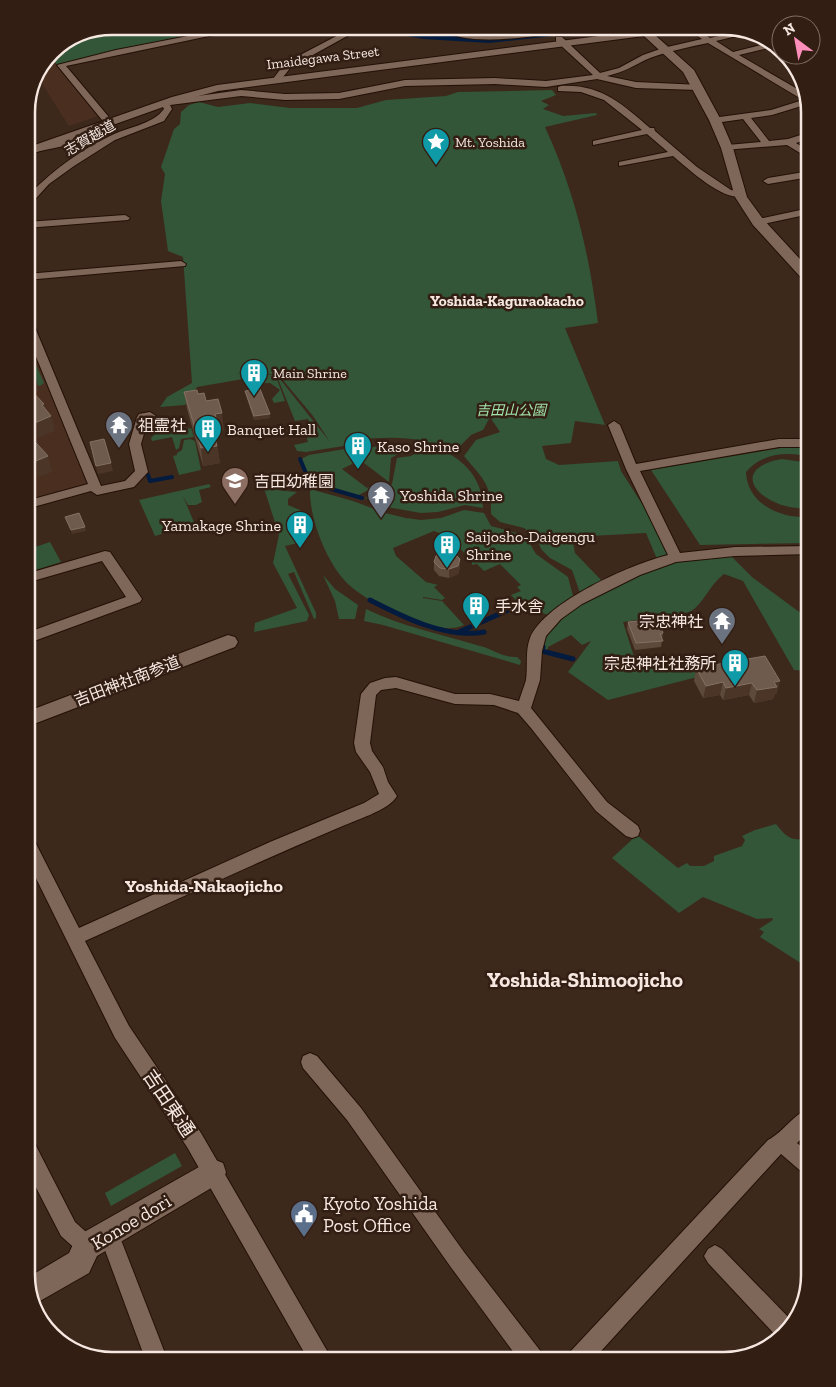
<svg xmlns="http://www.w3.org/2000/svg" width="836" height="1387" font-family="'Zilla Slab','Noto Sans JP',serif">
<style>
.built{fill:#4a2f20}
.green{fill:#325637}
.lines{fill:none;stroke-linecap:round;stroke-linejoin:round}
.stream-far1{stroke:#021b3e;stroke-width:4}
.stream{stroke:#021b3e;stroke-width:5}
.canal{fill:#021b3e;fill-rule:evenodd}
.street-casing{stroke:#231006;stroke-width:2}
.secondary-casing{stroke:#231006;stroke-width:2}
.street{fill:#7e6659;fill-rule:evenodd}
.secondary{fill:#7e6659;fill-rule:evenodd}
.wall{fill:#5d4a3b}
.shaded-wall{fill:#4a3527}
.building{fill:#6e5b4d;stroke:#837164}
.labels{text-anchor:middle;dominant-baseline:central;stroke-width:5;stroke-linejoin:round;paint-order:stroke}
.far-street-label{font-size:14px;fill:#f6e8e1;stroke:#321e13}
.far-poi-label{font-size:14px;fill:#f6e8e1;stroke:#321e13;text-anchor:start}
.far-park-label{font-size:14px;font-style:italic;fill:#a1e3a9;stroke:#321e13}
.far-neighbourhood-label{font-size:15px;font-weight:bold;fill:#f6e8e1;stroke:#321e13}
.poi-label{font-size:16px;fill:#f6e8e1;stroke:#321e13;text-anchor:start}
.street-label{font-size:16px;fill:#f6e8e1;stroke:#321e13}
.neighbourhood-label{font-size:18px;font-weight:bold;fill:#f6e8e1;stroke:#321e13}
.near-street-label{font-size:19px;fill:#f6e8e1;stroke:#321e13}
.near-poi-label{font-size:19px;fill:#f6e8e1;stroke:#321e13;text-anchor:start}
.near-neighbourhood-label{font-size:21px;font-weight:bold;fill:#f6e8e1;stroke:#321e13}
.rim{fill:none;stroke:#f6e8e1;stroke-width:2.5}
</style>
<rect width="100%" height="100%" fill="#3d281c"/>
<g class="built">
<polygon points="224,31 57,65 98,116 69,126 39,79 51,51 79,33"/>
<polygon points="26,333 88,484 26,501"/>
</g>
<g class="green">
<polygon points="208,31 211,34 57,65 50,54 51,52 72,48 67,41 79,33"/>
<path d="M552 90 556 95 541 101 549 105 543 109 563 116 596 113 597 115 545 127C575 192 589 253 598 323L565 328 605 425 575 421 571 443 542 446 546 459 559 465 618 461 621 471 667 543 671 555 657 559 646 533 591 536 573 543 575 553 602 581 580 593 572 570 550 558 541 549 537 538 524 528 500 522 491 514C492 484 482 478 464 456L476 440 500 432 490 417 483 430 471 435 455 451C420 436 393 436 355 440L356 444 306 452 297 451 294 445 308 442 304 427 310 424 308 419 295 421 276 374 330 442 313 416 277 373 197 387 185 405 160 407 167 397 192 383 183 257 168 251 161 201 165 174 161 167 174 129 180 124 181 112 189 105 199 102 218 107 250 103 290 108H357L386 100 446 96 458 92Z"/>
<polygon points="26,342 44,383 40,386 36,385 26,372 31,370 26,365"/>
<polygon points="275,374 285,401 274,403 272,399 280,390 270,383 247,384 243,379"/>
<polygon points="191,428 194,437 181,439 179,448 176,450 172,437 152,441 151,438 155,434"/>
<polygon points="190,439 195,441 201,470 179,475 173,456 177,455 177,453 182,450 184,440"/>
<path d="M417 442C452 450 482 469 483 508L465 505 438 512 421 513 387 507 365 498 392 484 397 458 411 456 416 453Z"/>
<polygon points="379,446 410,447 409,453 398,454 391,458 389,482 360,460 342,469 367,488 374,484 376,486 357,496 314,483 310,479 302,461 303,458 309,455 357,447 358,450"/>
<path d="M787 447 810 449V457C787 451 762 453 746 472 747 504 781 519 810 517V543L700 545 651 470Z"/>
<path d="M782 459 810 463V508C767 513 721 470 782 459Z"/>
<polygon points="209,484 211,487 199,490 202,502 196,505 188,505 183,496 196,527 173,532 171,529 161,532 162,534 155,536 139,500"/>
<polygon points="263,485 277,490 297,492 288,499 288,505 300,510 307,541 285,546 316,613 316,618 314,619 294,572 288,574 309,615 307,621 254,632 255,623 297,608 273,563 279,535"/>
<path d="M310 489 353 501 385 513 406 518 421 520 441 518 464 510 484 513 491 526 517 533 529 542 536 554 568 577 573 596 548 615 520 604 511 595 521 591 517 587 521 585 500 564 484 571 477 564 472 565V561L449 537 434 531 393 548 396 556 426 582 438 585 434 587 445 598 442 600 423 597V598L442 601 464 625C448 632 431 626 415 620 392 613 367 601 348 584 327 564 309 518 310 489Z"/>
<polygon points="50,542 61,562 32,571 26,556 26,550"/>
<path d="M730 555 752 577 802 614 810 613V671L794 670 743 581 724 574C710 584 704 603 690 612L623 622 635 660H699L705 675 608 700 568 672 591 641 582 645 571 635 548 647 546 653H541L545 637 568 613 583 603 664 564Z"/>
<polygon points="323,575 335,589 358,605 355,619 339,619 335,601"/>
<path d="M366 609C403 627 441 634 480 646 493 649 503 658 517 657L521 661 520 665 383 625 364 621Z"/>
<path d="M776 824C787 838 791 841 810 839V969L760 937 764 932 759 929 773 920 772 918 757 919 703 897 679 913 612 858 637 835 678 868 687 863 690 866H704L714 861V856L742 846 745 840 742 836 755 830Z"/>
<polygon points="175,1153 182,1166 111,1206 105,1193"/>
</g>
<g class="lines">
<g class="stream-far1">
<polyline points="300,459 309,480 314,484 362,498"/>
<polyline points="148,475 150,481 172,477"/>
</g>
<g class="stream">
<path d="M370 600C403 617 446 639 484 632"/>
<polyline points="459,632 515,607"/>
<polyline points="543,647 542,651 573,659"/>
</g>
<polygon class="canal" points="576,28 603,28 599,31 489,43 424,39 391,33 387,30 403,30 424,33 489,37"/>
<defs>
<g id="street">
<polygon points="626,27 634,33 634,37 628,37 617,28"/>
<path d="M684 27H693L710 38 742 31 749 33 716 41 733 52 773 42 777 46 739 55 806 94 808 104 772 115 751 118 769 141 788 139 810 132V138L796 143 810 152V159L787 145 724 150V146L727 145 761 142 743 119 715 123 712 122V118L771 110 803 100 708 43C689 47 669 51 650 58 634 65 625 72 607 76L636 82 701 85 702 87 698 90 636 88 597 79 546 87 495 84 405 86 339 99 285 100 241 96 170 105 172 109 164 121 115 140 74 166 49 184 29 206 26 207V198C48 174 80 150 110 136 127 127 152 125 164 109L161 103 162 101 241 90 285 94 339 93 405 80 495 78 546 81 593 75 556 41V37H562L600 73 619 68 643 55 663 48 702 39Z"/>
<path d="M556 28H579L575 30C542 35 468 49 441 29L490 34Z"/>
<polygon points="348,30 358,30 291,67 280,81 273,79 285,63"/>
<polygon points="214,31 233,31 66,66 108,116 109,118 105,121 102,120 57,65 116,50"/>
<path d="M561 86C601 84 622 104 650 128H654L655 131 697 167 731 190 743 192 745 194C729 207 686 167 673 156L619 166V162L668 152 647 134 593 145V141L642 130 604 100 581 92 558 91V87Z"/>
<polygon points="85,136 90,139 88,141 40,151 35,148 40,145"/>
<polygon points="810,171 810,177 768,184 763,181 768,178"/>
<polygon points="810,208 810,214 758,225 753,222 758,219"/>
<polygon points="125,215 130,218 128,220 26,228 26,222"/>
<polygon points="181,261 186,264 185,266 26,280 26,274"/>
<polygon points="26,315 31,318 101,486 125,481 135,471 129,444 137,417 139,414 150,412 156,416 154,419 148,420 141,444 148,472 134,487 97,495 91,491 26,509 26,501 88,484 26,332"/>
<path d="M614 421 620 425 636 464 779 439H810V447H779L640 471 680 553 735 547 810 546V554L735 556 676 562 640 575 582 604 561 619 546 636 542 651 540 680 531 708 607 802 638 826 640 831 638 836 632 838 626 836 596 811 531 728 518 713 494 705 455 704 396 688 381 690 376 695 370 743 372 751 383 767 388 782 397 796C390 810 353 821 338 828 253 864 169 903 85 941L129 1026 201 1133 333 1361H309L187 1147 115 1038 26 858V835L32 836 79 928 270 842 364 803 379 794 370 772 356 752 354 743 361 694 370 683 385 678 396 677 455 694H490L519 701C521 694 524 687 526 680 528 666 525 651 530 638 545 602 631 564 668 555L626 469 608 425Z"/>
<polygon points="105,551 110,552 140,596 142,599 140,602 26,644 26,633 126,597 102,561 26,583 26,574"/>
<polygon points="310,1053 317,1056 361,1108 464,1252 542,1353 545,1361 520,1361 450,1266 347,1120 303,1068 301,1062 303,1056"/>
<path d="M810 1108V1130L797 1143 810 1153V1176L803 1173 781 1154 592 1361H566L569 1353 768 1140C784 1132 793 1114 810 1108Z"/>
<polygon points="26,1138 33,1140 75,1222 94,1239 97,1246 94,1253 87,1256 80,1253 61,1236 26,1168"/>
<polygon points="109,1224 116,1227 168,1361 146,1361 99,1234 102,1227"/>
<polygon points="715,1245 722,1249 794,1323 778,1338 708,1263 704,1256 708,1249"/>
</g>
<g id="secondary">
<polygon points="638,27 646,27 649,29 697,27 692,30 655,35 694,70 721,120 733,148 747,197 763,219 810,270 810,283 805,282 753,225 735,197 721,148 709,120 683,72 644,36 218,91 180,101 26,156 26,148 172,97 217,85 638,31"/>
<polygon points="228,635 235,637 238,642 235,647 26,727 26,712"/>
<polygon points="213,1159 223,1163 226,1172 223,1181 97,1256 89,1273 33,1305 27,1278 69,1253 77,1236"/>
</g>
</defs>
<use href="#street" class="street-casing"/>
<use href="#secondary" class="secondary-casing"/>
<use href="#street" class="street"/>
<use href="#secondary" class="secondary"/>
</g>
<g class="wall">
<polygon points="245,391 270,418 254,420 246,395"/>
<polygon points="184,392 198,394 206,401 224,430 218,431 218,435 215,436 217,446 220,463 203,466 187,409"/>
<polygon points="460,559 460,567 458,574 449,578 439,576 434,570 434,562"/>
<polygon points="628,622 663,633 661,647 635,650 627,629"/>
<polygon points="765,656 777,693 775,694 773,699 754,703 749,695 723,700 720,695 703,698 694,681 696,668"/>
</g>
<g class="shaded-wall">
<polygon points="68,40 70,48 52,50"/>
<polygon points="26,360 29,370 26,371"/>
<polygon points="36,379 39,391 26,395 26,382"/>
<polygon points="44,404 47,418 51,416 55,431 37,438 39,446 28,434 30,425 42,405"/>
<polygon points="222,413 224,430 218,431 218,435 212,436 210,419 215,414"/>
<polygon points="270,414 270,418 254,420 254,416"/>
<polygon points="217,446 220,463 203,466 201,448"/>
<polygon points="48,456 52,472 26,481 26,465"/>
<polygon points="111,463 113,471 98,474 96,466"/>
<polygon points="85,527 86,531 72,534 71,530"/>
<polygon points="460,559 460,567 458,574 449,578 449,569"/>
<polygon points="780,681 777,693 775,694 773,699 754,703 757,690 774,682"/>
<polygon points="723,682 720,695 703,698 706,686"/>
<polygon points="752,683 749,695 723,700 726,688"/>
</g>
<g class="building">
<polygon points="26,368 36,379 26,382"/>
<polygon points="26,385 44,404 42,405 51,416 30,425 35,431 28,434 48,456 26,465"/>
<polygon points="260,389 270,414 254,416 245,391"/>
<polygon points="197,390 198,394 204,393 206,401 218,399 222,413 215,414 216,418 210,419 217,446 201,448 184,392"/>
<polygon points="104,439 111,463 96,466 90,442"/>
<polygon points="79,513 85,527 71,530 65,517"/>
<polygon points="445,552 455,554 460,559 458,566 449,569 440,568 434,562 436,556"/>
<polygon points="658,619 663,633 660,634 663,641 636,643 628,622"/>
<polygon points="765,656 780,681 774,682 777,687 757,690 752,683 726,688 723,682 706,686 696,668"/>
</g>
<defs>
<symbol id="sight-pin" viewBox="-11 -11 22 30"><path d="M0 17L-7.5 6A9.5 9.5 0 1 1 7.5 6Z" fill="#0f9aa8" stroke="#321e13"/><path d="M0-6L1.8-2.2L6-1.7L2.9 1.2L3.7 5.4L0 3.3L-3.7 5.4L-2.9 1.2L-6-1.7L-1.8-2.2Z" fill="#fff"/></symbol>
<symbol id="building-pin" viewBox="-11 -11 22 30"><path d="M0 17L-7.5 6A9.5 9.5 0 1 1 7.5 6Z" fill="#0f9aa8" stroke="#321e13"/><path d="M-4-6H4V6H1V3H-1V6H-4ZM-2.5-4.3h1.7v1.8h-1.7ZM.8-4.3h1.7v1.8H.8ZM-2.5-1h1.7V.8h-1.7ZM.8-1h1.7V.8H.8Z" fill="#fff"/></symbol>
<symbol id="temple-pin" viewBox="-11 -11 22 30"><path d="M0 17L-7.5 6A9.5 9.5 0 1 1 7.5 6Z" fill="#6b7280" stroke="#321e13"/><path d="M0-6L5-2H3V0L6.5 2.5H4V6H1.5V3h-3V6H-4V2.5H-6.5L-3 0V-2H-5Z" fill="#fff"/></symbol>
<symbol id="school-pin" viewBox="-11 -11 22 30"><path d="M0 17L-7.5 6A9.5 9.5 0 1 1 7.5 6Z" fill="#8d6e63" stroke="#321e13"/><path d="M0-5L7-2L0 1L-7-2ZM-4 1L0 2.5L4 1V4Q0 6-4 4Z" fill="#fff"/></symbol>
<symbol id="civic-pin" viewBox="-11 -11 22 30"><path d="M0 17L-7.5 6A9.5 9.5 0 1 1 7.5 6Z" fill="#5c6f8a" stroke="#321e13"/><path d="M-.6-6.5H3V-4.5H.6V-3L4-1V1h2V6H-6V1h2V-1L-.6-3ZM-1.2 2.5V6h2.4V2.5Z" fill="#fff"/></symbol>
</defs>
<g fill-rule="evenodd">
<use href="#sight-pin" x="420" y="126" width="32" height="43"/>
<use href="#building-pin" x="238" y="357" width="32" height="43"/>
<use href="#temple-pin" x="103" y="409" width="32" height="43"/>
<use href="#building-pin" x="192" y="413" width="32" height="43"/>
<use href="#building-pin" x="342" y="430" width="32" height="43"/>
<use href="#school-pin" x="219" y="465" width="32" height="43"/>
<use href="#temple-pin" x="365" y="479" width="32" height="43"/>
<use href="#building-pin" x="284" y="509" width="32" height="43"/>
<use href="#building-pin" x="431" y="529" width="32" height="43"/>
<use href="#building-pin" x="460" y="590" width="32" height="43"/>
<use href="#temple-pin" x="706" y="605" width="32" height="43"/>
<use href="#building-pin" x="719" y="647" width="32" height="43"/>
<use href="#civic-pin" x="288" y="1198" width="32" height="43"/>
</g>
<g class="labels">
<g class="far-street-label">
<text transform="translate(323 58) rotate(-7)">Imaidegawa Street</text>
<text transform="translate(90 138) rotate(-30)">志賀越道</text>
</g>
<g class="far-poi-label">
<text x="455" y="142">Mt. Yoshida</text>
<text x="273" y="373">Main Shrine</text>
</g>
<g class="far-park-label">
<text x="511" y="410">吉田山公園</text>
</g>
<g class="far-neighbourhood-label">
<text x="507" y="301">Yoshida-Kaguraokacho</text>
</g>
<g class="poi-label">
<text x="138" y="425">祖霊社</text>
<text x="227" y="429">Banquet Hall</text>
<text x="377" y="446">Kaso Shrine</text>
<text x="254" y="481">吉田幼稚園</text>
<text x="400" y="495">Yoshida Shrine</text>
<text x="281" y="525" text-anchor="end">Yamakage Shrine</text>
<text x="466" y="536">Saijosho-Daigengu<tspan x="466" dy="18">Shrine</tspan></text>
<text x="495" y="606">手水舎</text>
<text x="703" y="621" text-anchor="end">宗忠神社</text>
<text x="716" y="663" text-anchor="end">宗忠神社社務所</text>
</g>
<g class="street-label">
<text transform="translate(127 681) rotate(-21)">吉田神社南参道</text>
</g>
<g class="neighbourhood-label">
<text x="204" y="886">Yoshida-Nakaojicho</text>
</g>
<g class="near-street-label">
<text transform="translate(169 1103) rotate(56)">吉田東通</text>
<text transform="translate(131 1222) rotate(-31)">Konoe dori</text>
</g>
<g class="near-poi-label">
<text x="323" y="1203">Kyoto Yoshida<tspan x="323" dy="22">Post Office</tspan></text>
</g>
<g class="near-neighbourhood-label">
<text x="585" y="979">Yoshida-Shimoojicho</text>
</g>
</g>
<path d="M0 0H836V1387H0ZM112 35H724A77 77 0 0 1 801 112V1275A77 77 0 0 1 724 1352H112A77 77 0 0 1 35 1275V112A77 77 0 0 1 112 35Z" fill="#321e13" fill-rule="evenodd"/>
<path class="rim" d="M112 35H724A77 77 0 0 1 801 112V1275A77 77 0 0 1 724 1352H112A77 77 0 0 1 35 1275V112A77 77 0 0 1 112 35Z"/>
<g transform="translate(796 40) rotate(328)"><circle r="24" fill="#321e13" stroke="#806f65"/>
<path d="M0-4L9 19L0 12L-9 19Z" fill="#ff8eba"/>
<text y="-8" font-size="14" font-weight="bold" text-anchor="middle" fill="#f6e8e1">N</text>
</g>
</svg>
